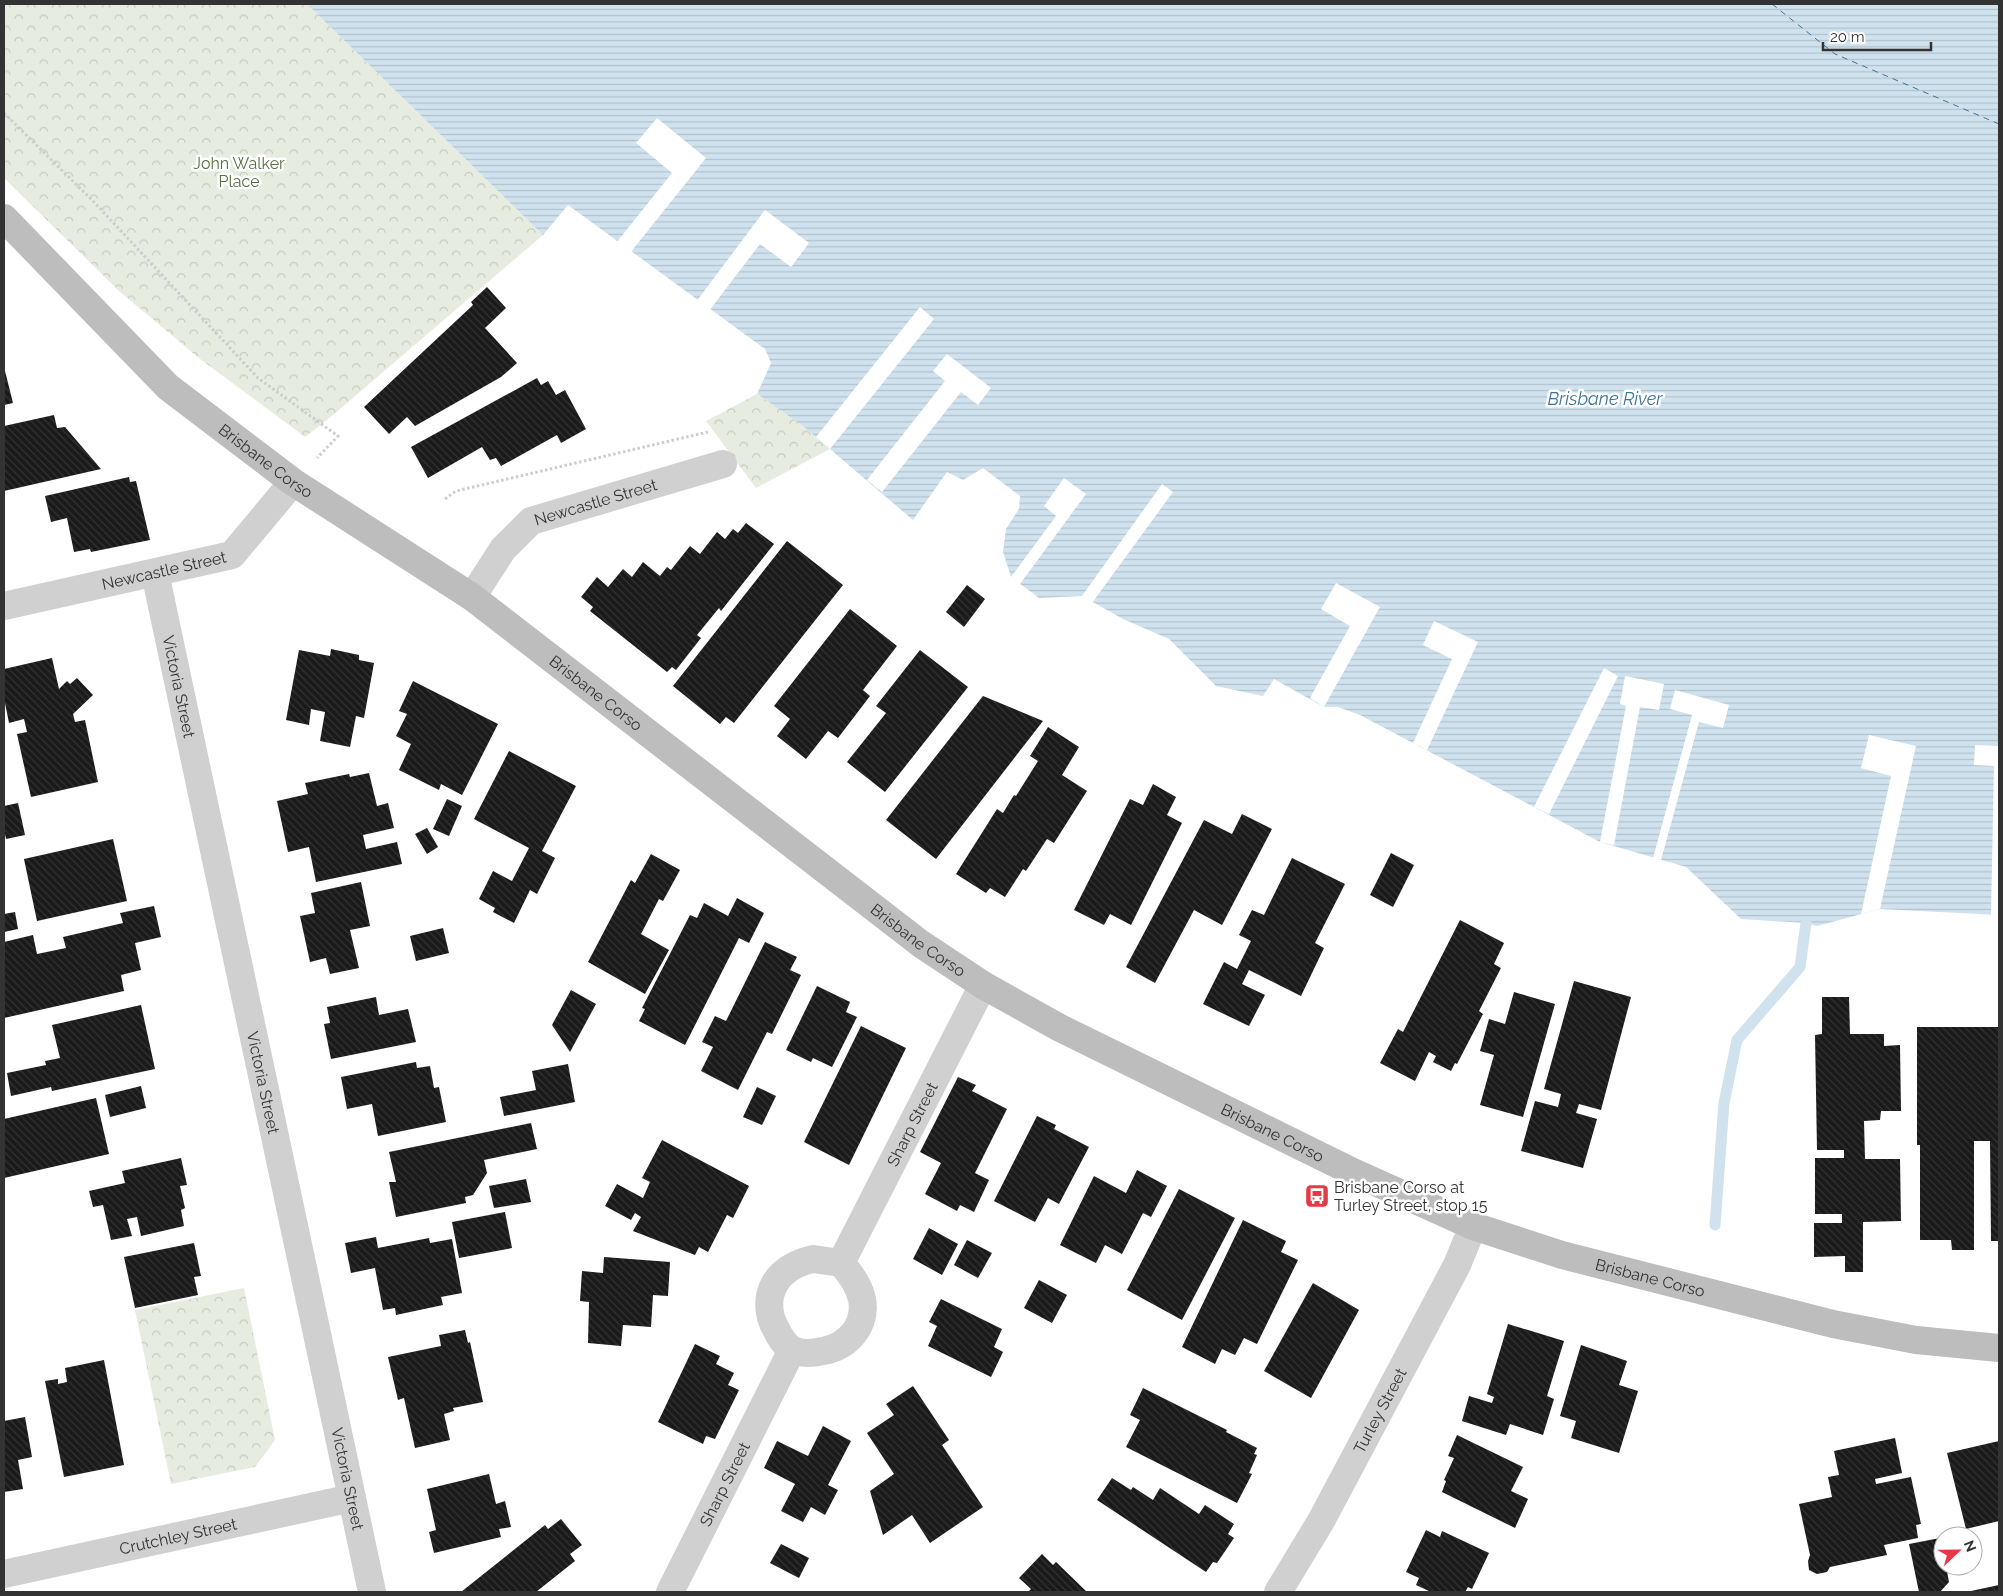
<svg xmlns="http://www.w3.org/2000/svg" width="2003" height="1596" font-family="Raleway,sans-serif">
<style>
.forest{fill:url(#forest-crowns)}
.water{fill:url(#water-rules)}
.pier{fill:#fff}
.lines{fill:none;stroke-linecap:round;stroke-linejoin:round}
.stream{stroke:#cfe2ee;stroke-width:11}
.ferry{stroke:#3f7597;stroke-width:1;stroke-dasharray:6 5;stroke-linecap:butt}
.building{fill:url(#building-back-hatch)}
.path{stroke:#cdcdcd;stroke-width:3;stroke-dasharray:2.5 2.5;stroke-linecap:butt}
.street{stroke:#d0d0d0;stroke-width:28}
.secondary{stroke:#bdbdbd;stroke-width:28}
.labels{text-anchor:middle;dominant-baseline:central;stroke-width:5;stroke-linejoin:round;paint-order:stroke}
.park-label{font-size:16px;fill:#56703f;stroke:#fff}
.street-label{font-size:16px;fill:#333;stroke:#fff}
.poi-label{font-size:16px;fill:#333;stroke:#fff;text-anchor:start}
.water-label{font-size:18px;font-style:italic;fill:#3f7597;stroke:#fff}
</style>
<defs>
<pattern id="forest-crowns" width="20" height="18" patternUnits="userSpaceOnUse" patternTransform="scale(1.25)"><rect width="20" height="18" fill="#e6ecdf"/><path d="M2 6a3 3 0 1 1 6 0M12 15a3 3 0 1 1 6 0" fill="none" stroke="#c6cbc0"/></pattern>
<pattern id="water-rules" width="6" height="5" patternUnits="userSpaceOnUse" patternTransform="scale(1.25)"><rect width="6" height="5" fill="#cfe2ee"/><path d="M0 2.5h6" fill="none" stroke="#b2c2cd"/></pattern>
<pattern id="building-back-hatch" width="6" height="6" patternUnits="userSpaceOnUse" patternTransform="scale(1.25)"><rect width="6" height="6" fill="#1a1a1a"/><path d="M-1 5l2 2M0 0l6 6M5-1l2 2" fill="none" stroke="#333"/></pattern>
</defs>
<rect width="100%" height="100%" fill="#fff"/>
<g class="forest">
<polygon points="4,4 307,4 543,235 333,415 305,437 200,359 119,291 4,178"/>
<polygon points="757,394 803,426 830,449 756,488 706,421"/>
<polygon points="244,1288 275,1440 255,1467 171,1484 135,1310"/>
</g>
<polygon class="water" points="307,4 1999,4 1999,915 1880,909 1817,926 1806,923 1741,919 1686,867 1600,842 1360,715 1338,707 1324,707 1274,679 1263,696 1216,686 1169,639 1123,619 1082,596 1039,598 1011,577 1003,552 1006,529 1019,509 1020,496 983,468 963,480 947,472 913,520 803,426 757,394 771,363 765,349 568,205 543,235"/>
<g class="pier">
<polygon points="657,118 706,158 630,253 616,243 672,173 636,143"/>
<polygon points="765,210 809,243 791,267 760,244 709,311 696,302"/>
<polygon points="920,307 934,319 830,449 816,437"/>
<polygon points="947,354 991,388 978,405 961,392 882,492 867,480 945,381 933,371"/>
<polygon points="1064,478 1086,494 1020,584 1011,577 1056,516 1044,506"/>
<polygon points="1162,484 1173,492 1092,603 1082,596"/>
<polygon points="1336,583 1380,607 1324,707 1310,698 1350,626 1321,609"/>
<polygon points="1434,621 1478,642 1427,750 1413,743 1452,659 1423,645"/>
<polygon points="1604,668 1618,676 1549,814 1534,807"/>
<polygon points="1625,676 1664,684 1659,710 1640,707 1614,845 1600,842 1626,706 1620,704"/>
<polygon points="1675,690 1729,705 1723,728 1699,722 1661,860 1653,858 1692,715 1670,709"/>
<polygon points="1869,735 1916,746 1880,909 1861,914 1891,776 1861,768"/>
<polygon points="1975,745 1999,746 1999,915 1991,915 1994,766 1974,765"/>
</g>
<g class="lines">
<polyline class="stream" points="1715,1225 1724,1103 1737,1040 1800,967 1806,923"/>
<polyline class="ferry" points="1772,4 1835,54 1999,124"/>
</g>
<g class="building">
<polygon points="487,287 506,308 485,328 517,363 501,377 415,426 407,417 389,434 364,407 473,305 471,302"/>
<polygon points="4,367 13,403 4,405"/>
<polygon points="537,378 541,385 548,381 556,395 565,390 586,429 561,443 557,435 501,466 496,458 490,460 482,447 428,478 411,447"/>
<polygon points="54,415 57,428 65,427 101,469 4,491 4,426"/>
<polygon points="129,477 130,482 136,481 150,540 91,552 90,549 74,552 67,518 51,522 45,496"/>
<polygon points="746,523 774,544 721,611 719,608 697,635 701,638 676,670 672,667 667,672 590,611 593,607 581,597 597,577 608,587 623,569 632,577 643,562 660,576 667,567 671,570 690,546 700,554 717,532 725,539 733,529 738,533"/>
<polygon points="787,541 843,585 734,723 726,717 720,724 673,686"/>
<polygon points="967,585 985,599 964,627 946,612"/>
<polygon points="850,609 897,646 863,690 870,696 838,738 828,731 806,759 777,736 790,719 774,706"/>
<polygon points="331,649 359,655 359,660 374,663 364,718 356,716 350,747 320,741 325,712 311,709 309,725 286,720 299,650 330,656"/>
<polygon points="920,650 968,687 885,792 847,762 886,713 876,706"/>
<polygon points="52,658 59,689 67,681 70,684 77,678 93,695 73,714 75,722 85,720 98,782 31,797 17,734 27,732 24,719 9,723 4,698 4,669"/>
<polygon points="413,681 498,724 462,795 441,784 439,790 399,770 411,744 396,736 407,714 399,711"/>
<polygon points="983,696 1043,721 936,859 886,820"/>
<polygon points="1048,727 1079,747 1062,775 1087,791 1054,843 1047,839 1026,871 1023,869 1005,897 990,888 986,893 956,874 997,809 1003,813 1014,795 1016,796 1038,761 1030,756"/>
<polygon points="509,751 576,786 542,851 555,858 537,894 530,890 514,923 493,912 495,908 479,899 493,871 512,881 529,848 474,819"/>
<polygon points="369,773 377,806 388,803 394,828 363,835 366,849 397,842 402,864 316,882 309,847 288,852 277,801 308,794 305,783 349,774 350,777"/>
<polygon points="1153,784 1176,797 1167,815 1182,823 1131,925 1110,914 1104,925 1074,910 1130,799 1143,805"/>
<polygon points="447,799 462,806 449,836 433,829"/>
<polygon points="18,803 25,835 6,839 4,829 4,806"/>
<polygon points="1242,814 1272,829 1222,925 1194,910 1155,983 1126,967 1204,820 1232,834"/>
<polygon points="427,828 438,847 427,854 415,834"/>
<polygon points="113,839 127,901 37,921 24,859"/>
<polygon points="1391,853 1414,865 1393,907 1370,895"/>
<polygon points="651,854 680,870 663,901 659,899 641,934 669,950 645,994 588,962 631,880 635,883"/>
<polygon points="1292,858 1345,884 1315,943 1324,948 1301,996 1249,970 1242,984 1265,995 1249,1026 1203,1004 1224,962 1237,969 1251,941 1239,935 1252,910 1264,915"/>
<polygon points="361,882 370,926 350,930 359,968 330,974 326,958 310,962 300,916 315,913 311,893"/>
<polygon points="737,898 764,913 749,943 739,938 685,1045 639,1021 645,1009 642,1008 690,915 697,918 704,903 728,916"/>
<polygon points="154,906 161,937 135,943 141,970 121,975 124,991 4,1018 4,962 5,962 4,942 33,935 37,954 66,948 63,937 123,923 120,913"/>
<polygon points="15,912 18,929 4,932 4,914"/>
<polygon points="1460,920 1504,943 1494,964 1501,968 1479,1011 1483,1014 1457,1064 1455,1063 1451,1071 1433,1062 1436,1056 1429,1052 1415,1081 1380,1063 1398,1029 1403,1032"/>
<polygon points="443,928 449,953 416,961 410,936"/>
<polygon points="765,942 797,957 790,970 801,975 772,1034 767,1032 738,1090 701,1071 713,1047 702,1042 715,1016 726,1021"/>
<polygon points="1574,981 1631,997 1601,1110 1579,1104 1576,1113 1597,1119 1583,1168 1521,1151 1535,1101 1558,1107 1561,1094 1544,1089"/>
<polygon points="817,986 850,1002 846,1012 857,1017 832,1067 813,1058 811,1062 786,1050"/>
<polygon points="571,990 596,1004 570,1052 552,1025"/>
<polygon points="1514,992 1555,1004 1523,1117 1480,1105 1494,1055 1480,1051 1489,1019 1505,1024"/>
<polygon points="376,997 379,1015 408,1009 416,1042 331,1059 324,1024 330,1023 327,1007"/>
<polygon points="1822,997 1849,997 1850,1034 1884,1034 1884,1046 1900,1045 1901,1111 1881,1111 1880,1120 1864,1121 1865,1159 1900,1159 1901,1221 1863,1222 1863,1272 1845,1272 1845,1256 1814,1257 1814,1223 1842,1223 1842,1214 1815,1214 1815,1158 1844,1158 1844,1150 1817,1150 1815,1035 1822,1034"/>
<polygon points="141,1005 155,1069 52,1091 51,1087 11,1096 7,1073 46,1065 45,1061 60,1058 52,1025"/>
<polygon points="861,1026 906,1048 849,1165 804,1142"/>
<polygon points="1917,1027 1999,1027 1999,1241 1991,1241 1990,1141 1974,1141 1974,1250 1952,1250 1951,1240 1920,1240 1920,1145 1917,1145"/>
<polygon points="416,1062 417,1068 430,1066 434,1088 439,1087 446,1122 378,1136 372,1104 347,1109 341,1077"/>
<polygon points="568,1064 575,1102 504,1116 500,1097 536,1090 532,1071"/>
<polygon points="958,1077 976,1085 972,1091 1007,1109 975,1173 989,1180 974,1212 960,1205 957,1211 925,1194 941,1163 920,1152"/>
<polygon points="141,1086 146,1108 110,1117 105,1095"/>
<polygon points="757,1087 776,1096 762,1125 743,1117"/>
<polygon points="96,1098 109,1154 4,1178 4,1119"/>
<polygon points="1037,1116 1056,1125 1054,1129 1089,1147 1059,1204 1048,1198 1035,1222 994,1201"/>
<polygon points="531,1123 537,1149 484,1160 487,1173 473,1195 465,1197 466,1203 396,1217 389,1182 396,1182 389,1152"/>
<polygon points="662,1140 749,1186 733,1218 727,1215 708,1252 699,1247 695,1255 633,1231 641,1217 635,1213 631,1220 605,1206 617,1184 643,1198 650,1182 642,1178"/>
<polygon points="181,1158 187,1185 180,1186 185,1208 181,1210 184,1226 141,1236 137,1217 127,1219 132,1236 111,1240 103,1205 93,1207 89,1191 125,1183 122,1171"/>
<polygon points="1137,1170 1167,1186 1151,1217 1143,1213 1122,1254 1105,1245 1096,1263 1060,1245 1094,1176 1126,1193"/>
<polygon points="526,1179 531,1202 494,1208 489,1186"/>
<polygon points="1179,1189 1235,1218 1182,1320 1127,1290"/>
<polygon points="505,1212 512,1248 459,1258 452,1222"/>
<polygon points="1243,1220 1286,1241 1281,1252 1298,1260 1257,1344 1244,1338 1235,1355 1222,1349 1215,1364 1182,1347"/>
<polygon points="929,1228 958,1244 942,1275 913,1259"/>
<polygon points="376,1237 378,1248 429,1238 430,1243 452,1239 462,1293 441,1297 443,1305 396,1315 395,1308 383,1310 375,1268 351,1273 345,1243"/>
<polygon points="967,1240 992,1253 978,1278 954,1265"/>
<polygon points="194,1243 201,1276 194,1277 198,1295 135,1308 124,1257"/>
<polygon points="604,1257 670,1262 668,1296 653,1295 651,1327 623,1325 621,1346 588,1343 589,1302 580,1301 582,1271 603,1273"/>
<polygon points="1039,1280 1067,1295 1052,1323 1024,1308"/>
<polygon points="1313,1283 1359,1310 1311,1398 1264,1371"/>
<polygon points="941,1299 1002,1329 994,1347 1003,1352 991,1377 928,1346 937,1326 929,1322"/>
<polygon points="1508,1324 1564,1341 1547,1396 1554,1399 1543,1435 1510,1424 1506,1435 1462,1421 1469,1396 1492,1403 1494,1397 1487,1394"/>
<polygon points="465,1330 468,1343 470,1342 483,1402 453,1408 454,1411 444,1414 450,1440 415,1448 404,1398 398,1400 388,1357 441,1346 439,1335"/>
<polygon points="695,1344 720,1356 716,1364 734,1373 728,1385 739,1390 715,1439 706,1436 703,1444 658,1422"/>
<polygon points="1581,1345 1627,1361 1619,1385 1638,1391 1619,1453 1571,1438 1576,1421 1560,1416"/>
<polygon points="104,1360 124,1465 64,1477 45,1381 58,1379 58,1384 67,1382 65,1368"/>
<polygon points="913,1386 949,1440 942,1445 983,1507 930,1543 912,1515 883,1535 870,1491 894,1474 867,1433 894,1415 886,1404"/>
<polygon points="1143,1388 1227,1430 1226,1432 1257,1448 1254,1454 1257,1455 1249,1473 1252,1474 1237,1503 1126,1447 1140,1420 1130,1415"/>
<polygon points="25,1417 32,1457 18,1460 23,1489 4,1492 4,1421"/>
<polygon points="823,1426 851,1441 828,1485 838,1490 825,1515 811,1507 803,1522 781,1511 795,1484 764,1468 777,1441 808,1456"/>
<polygon points="1457,1435 1523,1467 1511,1491 1528,1499 1515,1528 1442,1492 1446,1481 1444,1480 1454,1458 1448,1456"/>
<polygon points="1895,1438 1902,1473 1875,1479 1876,1484 1911,1477 1921,1524 1916,1525 1918,1538 1884,1545 1887,1555 1830,1567 1827,1572 1817,1574 1809,1570 1808,1561 1810,1555 1799,1504 1832,1497 1828,1477 1839,1475 1834,1451"/>
<polygon points="1999,1441 1999,1521 1966,1529 1947,1453"/>
<polygon points="489,1474 496,1504 505,1501 511,1527 499,1529 501,1537 434,1553 429,1532 436,1530 427,1489"/>
<polygon points="1112,1478 1131,1490 1133,1487 1153,1500 1160,1488 1199,1514 1205,1505 1234,1524 1228,1534 1234,1538 1217,1563 1213,1562 1206,1572 1097,1500"/>
<polygon points="561,1519 582,1545 570,1554 575,1561 536,1592 461,1592 545,1525 548,1529"/>
<polygon points="1426,1530 1440,1537 1442,1531 1489,1553 1472,1589 1468,1587 1465,1592 1431,1592 1416,1585 1419,1578 1406,1572"/>
<polygon points="1940,1538 1943,1552 1943,1566 1946,1566 1949,1582 1940,1592 1919,1592 1909,1544"/>
<polygon points="781,1544 809,1558 799,1578 770,1563"/>
<polygon points="1042,1554 1053,1565 1056,1562 1087,1592 1028,1592 1031,1589 1019,1578"/>
<polygon points="1999,1585 1999,1592 1971,1592 1971,1591"/>
</g>
<g class="lines">
<g class="path">
<polyline points="4,113 93,201 258,378 338,436 317,458"/>
<polyline points="445,499 456,491 708,432"/>
</g>
<g class="street">
<path id="s1" d="M155 573 372 1592"/>
<path id="s2" d="M472 597 503 549 531 521 723 464"/>
<path id="s3" d="M4 606 232 555 293 482"/>
<path d="M813 1259 841 1263C850 1273 859 1286 862 1299 867 1326 847 1347 823 1351 814 1353 801 1354 793 1350 786 1347 779 1336 776 1329 770 1319 768 1308 770 1296 775 1274 792 1264 813 1259Z"/>
<path id="s4" d="M841 1263 983 985"/>
<path id="s5" d="M4 1574 352 1498"/>
<path id="s6" d="M670 1592 792 1350"/>
<path id="s7" d="M1278 1592 1321 1521 1457 1265 1473 1226"/>
</g>
<path class="secondary" id="s8" d="M4 218 168 387 293 482 472 597 921 944 983 985 1060 1028 1353 1172 1473 1226 1562 1255 1833 1324 1916 1340 1999 1348"/>
</g>
<defs>
<symbol id="bus-square" viewBox="-11 -11 22 22"><rect x="-9" y="-9" width="18" height="18" rx="4" fill="#e63946" stroke="#fff"/><path d="M-5-6H5V4H4V6H2V4H-2V6H-4V4H-5ZM-3.5-4V0h7V-4ZM-3.5 1.2v1.5H-2V1.2ZM2 1.2v1.5H3.5V1.2Z" fill="#fff"/></symbol>
</defs>
<g fill-rule="evenodd">
<use href="#bus-square" x="1303" y="1182" width="28" height="28"/>
</g>
<g class="labels">
<g class="park-label">
<text x="239" y="163">John Walker<tspan x="239" dy="18">Place</tspan></text>
</g>
<g class="street-label">
<text stroke="none"><textPath href="#s8" startOffset="358">Brisbane Corso</textPath></text>
<text stroke="none"><textPath href="#s2" startOffset="164">Newcastle Street</textPath></text>
<text stroke="none"><textPath href="#s3" startOffset="164">Newcastle Street</textPath></text>
<text stroke="none"><textPath href="#s1" startOffset="116">Victoria Street</textPath></text>
<text stroke="none"><textPath href="#s8" startOffset="762">Brisbane Corso</textPath></text>
<text stroke="none"><textPath href="#s8" startOffset="1168">Brisbane Corso</textPath></text>
<text stroke="none"><textPath href="#s1" startOffset="521">Victoria Street</textPath></text>
<text stroke="none"><textPath href="#s4" startOffset="156">Sharp Street</textPath></text>
<text stroke="none"><textPath href="#s8" startOffset="1572">Brisbane Corso</textPath></text>
<text stroke="none"><textPath href="#s8" startOffset="1978">Brisbane Corso</textPath></text>
<text stroke="none"><textPath href="#s7" startOffset="208">Turley Street</textPath></text>
<text stroke="none"><textPath href="#s1" startOffset="926">Victoria Street</textPath></text>
<text stroke="none"><textPath href="#s6" startOffset="121">Sharp Street</textPath></text>
<text stroke="none"><textPath href="#s5" startOffset="178">Crutchley Street</textPath></text>
</g>
<g class="poi-label">
<text x="1334" y="1187">Brisbane Corso at<tspan x="1334" dy="18">Turley Street, stop 15</tspan></text>
</g>
<g class="water-label">
<text x="1605" y="398">Brisbane River</text>
</g>
</g>
<rect width="2003" height="1596" fill="none" stroke="#333333" stroke-width="10"/>
<g transform="translate(1958 1551) rotate(68)"><circle r="24" fill="#ffffff" stroke="#adadad"/>
<path d="M0-4L9 19L0 12L-9 19Z" fill="#e63946"/>
<text y="-8" font-size="14" font-weight="bold" text-anchor="middle" fill="#333333">N</text>
</g>
<path d="M1823 42v8h108v-8" fill="none" stroke="#333333" stroke-width="2.5"/>
<text x="1830" y="42" font-size="15" fill="#333333" stroke="#ffffff" stroke-width="4" paint-order="stroke">20 m</text>
</svg>
